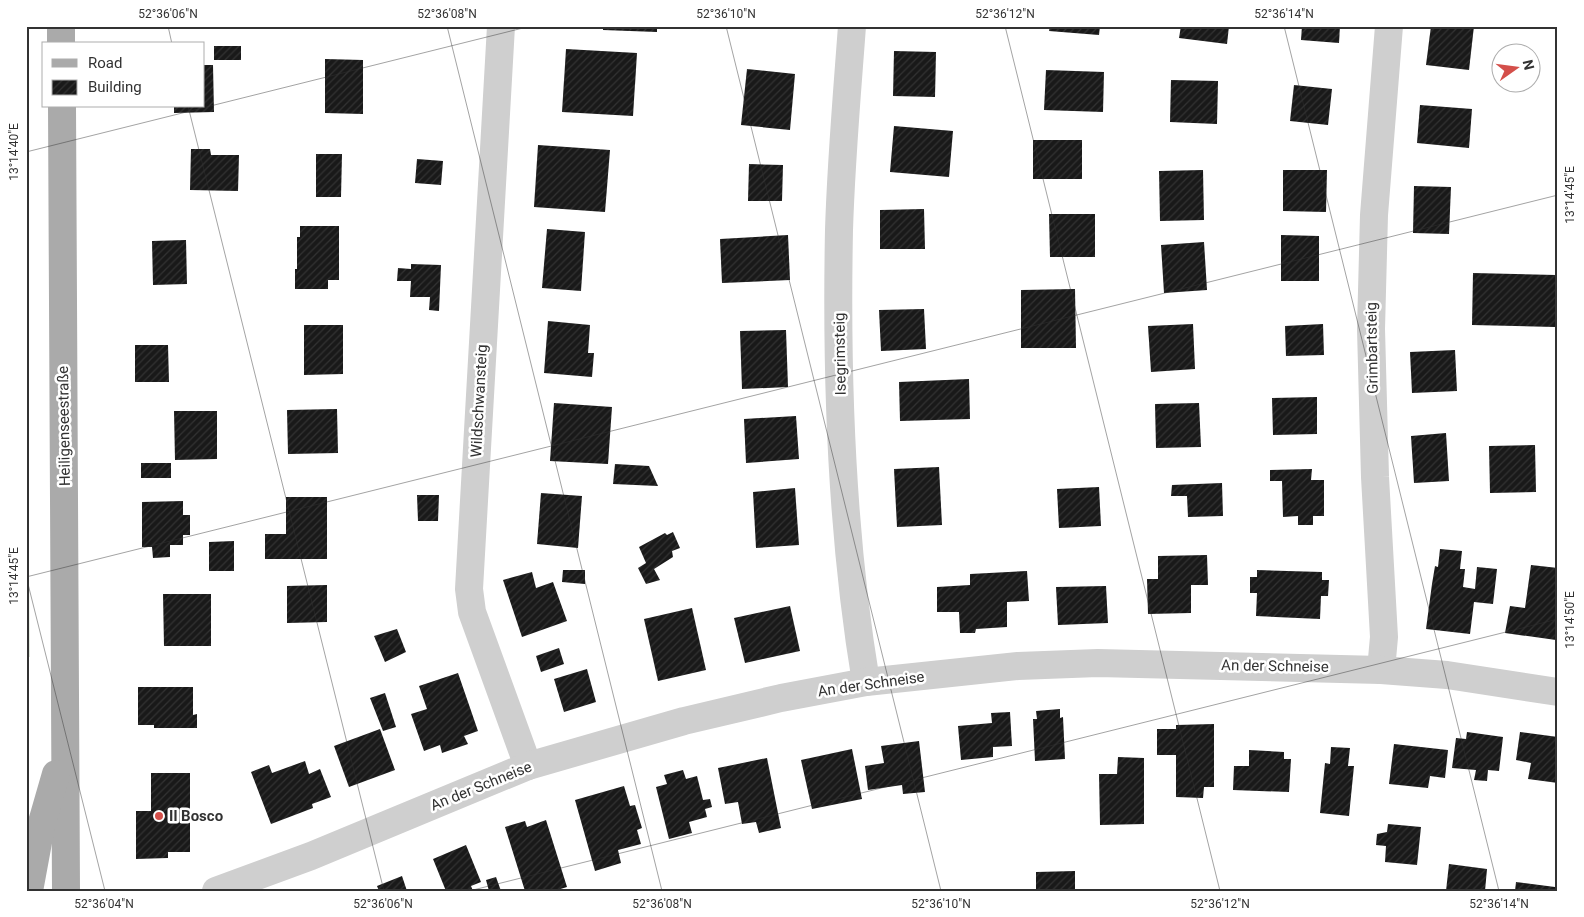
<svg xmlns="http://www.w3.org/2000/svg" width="1584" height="917" font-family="Roboto,sans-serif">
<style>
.green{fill:#e1e8dd}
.building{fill:url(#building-hatch)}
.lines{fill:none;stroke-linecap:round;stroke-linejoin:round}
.minor{stroke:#cfcfcf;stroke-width:28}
.major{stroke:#aaa;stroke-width:28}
.ticks{fill:none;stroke:#323232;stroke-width:1;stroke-opacity:0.45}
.poi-dot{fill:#d44f4a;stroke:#fff;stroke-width:2}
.labels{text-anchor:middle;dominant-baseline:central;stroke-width:5;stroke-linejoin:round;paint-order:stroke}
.street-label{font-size:15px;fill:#323232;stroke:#fff}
.poi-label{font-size:15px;font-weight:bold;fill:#323232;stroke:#fff;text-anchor:start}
.neatline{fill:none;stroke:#323232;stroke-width:2}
.ticks-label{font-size:12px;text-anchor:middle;fill:#323232}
</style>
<defs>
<pattern id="building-hatch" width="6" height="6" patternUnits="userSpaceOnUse" patternTransform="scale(1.25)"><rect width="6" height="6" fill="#191919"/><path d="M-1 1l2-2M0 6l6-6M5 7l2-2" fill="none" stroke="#323232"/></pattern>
</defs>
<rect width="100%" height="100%" fill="#fff"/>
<g class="green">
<polygon points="26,229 29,373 26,373"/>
<polygon points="26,572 29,572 30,657 26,657"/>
</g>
<g class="building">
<polygon points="603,26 657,26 657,32 603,30"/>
<polygon points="1050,26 1100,26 1099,35 1049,31"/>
<polygon points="1181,26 1229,26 1227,44 1179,38"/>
<polygon points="1302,26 1340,26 1339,43 1301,40"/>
<polygon points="1431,26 1474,26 1469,70 1426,65"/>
<rect x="214" y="46" width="27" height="14"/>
<polygon points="566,49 637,53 633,116 562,112"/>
<polygon points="894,51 936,52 935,97 893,96"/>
<polygon points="325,59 363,60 363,114 325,113"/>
<polygon points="204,65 213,65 214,112 174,113 174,106 204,106"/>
<polygon points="747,69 795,74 790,130 741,125"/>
<polygon points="1046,70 1104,72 1103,112 1044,110"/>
<polygon points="1171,80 1218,81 1217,124 1170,122"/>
<polygon points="1294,85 1332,89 1328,125 1290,121"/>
<polygon points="1420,105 1472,109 1469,148 1417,143"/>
<polygon points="894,126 953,131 949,177 890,172"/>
<rect x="1033" y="140" width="49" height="39"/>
<polygon points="538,145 610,150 605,212 534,207"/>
<polygon points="191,149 210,149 211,155 239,155 238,191 190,190"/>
<polygon points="316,154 342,154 341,197 316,197"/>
<polygon points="417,159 443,161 441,185 415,183"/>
<polygon points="749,164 783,165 782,201 748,201"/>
<polygon points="1203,170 1204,220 1160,221 1159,171"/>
<polygon points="1283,170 1327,170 1326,212 1283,211"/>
<polygon points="1414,186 1451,187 1449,234 1413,233"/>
<polygon points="924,209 925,249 880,249 880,210"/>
<polygon points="1049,214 1095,214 1095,257 1050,257"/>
<polygon points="300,226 339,226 339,280 328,280 328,289 295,289 295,269 297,269 297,237 300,237"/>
<polygon points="547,229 585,232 581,291 542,288"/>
<polygon points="788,235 790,280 722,283 720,239"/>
<polygon points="1281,235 1319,236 1319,281 1281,281"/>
<polygon points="186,240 187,284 153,285 152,241"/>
<polygon points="1204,242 1207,290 1164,293 1161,245"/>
<polygon points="411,264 441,265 439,311 429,310 430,297 410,297 411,281 397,281 398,268 411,269"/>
<polygon points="1473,273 1556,275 1555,327 1472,325"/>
<polygon points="1075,289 1076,348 1021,348 1021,290"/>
<polygon points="924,309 926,349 881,351 879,310"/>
<polygon points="548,321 590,325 588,353 594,353 592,377 544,373"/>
<polygon points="1193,324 1195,369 1151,372 1148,326"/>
<polygon points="1323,324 1324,355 1286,356 1285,326"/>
<polygon points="304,325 343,325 343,374 304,375"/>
<polygon points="786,330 788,387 742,389 740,331"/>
<polygon points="135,345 168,345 169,382 135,382"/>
<polygon points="1455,350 1457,391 1412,393 1410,352"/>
<polygon points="969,379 970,419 900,421 899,382"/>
<polygon points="1317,397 1317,434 1273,435 1272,398"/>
<polygon points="554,403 612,407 608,464 550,461"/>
<polygon points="1199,403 1201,447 1156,448 1155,404"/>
<polygon points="337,409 338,453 288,454 287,410"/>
<polygon points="174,411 217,411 217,459 175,460"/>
<polygon points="796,416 799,459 746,463 744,419"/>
<polygon points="1446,433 1449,481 1414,483 1411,436"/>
<polygon points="1535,445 1536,492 1490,493 1489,446"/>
<rect x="141" y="463" width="30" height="15"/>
<polygon points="615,464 649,466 658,486 613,484"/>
<polygon points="939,467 942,525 897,527 894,469"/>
<polygon points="1312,469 1311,480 1324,480 1324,516 1313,516 1313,525 1298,525 1298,516 1283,517 1282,481 1270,481 1270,470"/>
<polygon points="1222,483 1223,516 1188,517 1187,496 1171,496 1172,485"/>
<polygon points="1099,487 1101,526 1059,528 1057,489"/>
<polygon points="795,488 799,545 756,548 753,492"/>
<polygon points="541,493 582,496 578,548 537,544"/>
<polygon points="417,495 439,495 438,521 418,521"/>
<polygon points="286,497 327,497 327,559 265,559 265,534 286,534"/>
<polygon points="183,501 183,515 190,515 190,535 183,535 183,545 170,545 170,557 153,558 152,547 142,547 142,502"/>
<polygon points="673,532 680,548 672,551 673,557 654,569 660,580 646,584 638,568 646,563 639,547 665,533 667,535"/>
<polygon points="234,541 234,571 209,571 209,542"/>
<polygon points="1440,549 1462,551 1460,569 1465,569 1463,587 1475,589 1477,567 1497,569 1493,604 1474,602 1470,634 1426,629 1432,584 1435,566 1438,567"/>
<polygon points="1207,555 1208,585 1191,585 1191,613 1148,614 1147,579 1158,579 1158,556"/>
<polygon points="1531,565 1558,568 1556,640 1505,633 1510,606 1525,608"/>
<polygon points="563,570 585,570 585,584 562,582"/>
<polygon points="1257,570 1322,572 1322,580 1329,580 1328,596 1321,596 1320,619 1256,616 1257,593 1250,593 1250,577 1257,577"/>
<polygon points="1027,571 1029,601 1007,602 1007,627 976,629 975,633 960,633 959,612 937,612 937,587 970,585 970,574"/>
<polygon points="532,572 536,588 553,582 567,621 522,637 503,580"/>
<polygon points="327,585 327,622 287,623 287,586"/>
<polygon points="1106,586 1108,623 1058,625 1056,587"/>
<polygon points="163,594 211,594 211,646 164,646"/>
<polygon points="790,606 800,651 745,663 734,618"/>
<polygon points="692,608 706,670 658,681 644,619"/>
<polygon points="397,629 406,652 385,662 374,636"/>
<polygon points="559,648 564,664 541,672 536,656"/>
<polygon points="587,669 596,702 564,712 554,679"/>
<polygon points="458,673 478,731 464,736 468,744 442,753 440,745 424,751 411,714 427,709 419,686"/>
<polygon points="138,687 193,687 193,715 197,714 197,728 154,728 154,725 138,725"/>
<polygon points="385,693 396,727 383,731 370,698"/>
<polygon points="1060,709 1060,718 1063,717 1065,759 1035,761 1033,719 1037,719 1036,711"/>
<polygon points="1010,712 1012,746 993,747 993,757 961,760 958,726 992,723 991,713"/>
<polygon points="1214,724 1214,787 1204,787 1203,798 1176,797 1176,755 1157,755 1157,729 1176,729 1176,725"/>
<polygon points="380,729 395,770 349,787 334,746"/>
<polygon points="1467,732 1503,737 1499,771 1488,770 1487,781 1474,780 1476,770 1452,768 1456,738 1466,739"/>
<polygon points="1520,732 1558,737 1558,783 1528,779 1531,763 1516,760"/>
<polygon points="919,741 925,792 903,794 902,785 868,790 865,766 884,763 881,746"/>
<polygon points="1394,744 1448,750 1445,778 1430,776 1428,788 1389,784"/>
<polygon points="1331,747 1350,748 1348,766 1354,766 1349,816 1320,813 1325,763 1330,764"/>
<polygon points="852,749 862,799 812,809 801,760"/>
<polygon points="1249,750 1284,752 1284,759 1291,759 1289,792 1233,790 1234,766 1249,766"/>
<polygon points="1118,757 1144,758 1144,824 1100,825 1099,774 1117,774"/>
<polygon points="767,758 781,828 759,833 756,822 742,824 738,802 725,804 718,768"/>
<polygon points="305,761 309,774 320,769 331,797 312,804 313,808 271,824 251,772 269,765 272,773"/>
<polygon points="683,770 686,779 697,776 703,800 710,799 712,807 705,809 707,817 689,822 692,833 669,839 656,787 667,784 664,775"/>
<polygon points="151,773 190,773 190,852 168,852 168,858 136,859 136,811 151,811"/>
<polygon points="624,786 630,806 635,805 642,828 637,830 641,844 618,850 621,863 595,871 575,800"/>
<polygon points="546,820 567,887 554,891 525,891 505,827 525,821 527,827"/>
<polygon points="1388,824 1421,827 1417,865 1385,862 1386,846 1376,845 1377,834 1387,832"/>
<polygon points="466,845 481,882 471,886 473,891 446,891 433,859"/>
<polygon points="1449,864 1487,869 1485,891 1446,891"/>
<polygon points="1075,871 1075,891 1036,891 1036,872"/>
<polygon points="402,876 407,891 379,891 377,886"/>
<polygon points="496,877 501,891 489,891 486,880"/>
<polygon points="1516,882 1555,887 1555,891 1515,891"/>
</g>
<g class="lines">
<g class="minor">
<polyline points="501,26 469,589 472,612 528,766"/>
<path d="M852 26C847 94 841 162 839 230 836 380 841 533 866 682"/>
<polyline points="1381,670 1384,637 1375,477 1371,329 1374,215 1389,26"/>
<polyline points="216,891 311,856 528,766 684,721 781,698 866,682 1018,666 1098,663 1381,670 1447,675 1558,692"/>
</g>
<g class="major">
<polyline points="61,26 61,44"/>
<polyline points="62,106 66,891"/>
<polyline points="29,891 41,826 56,774"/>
</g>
</g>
<path class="ticks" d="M168 26 172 44M447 26 662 891M726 26 941 891M1005 26 1220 891M1284 26 1499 891M188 106 384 891M26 152 531 26M26 576 105 891M26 577 1558 195M469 891 1558 619"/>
<circle class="poi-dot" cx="159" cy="816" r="5"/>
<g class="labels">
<g class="street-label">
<text transform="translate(1372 348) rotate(-91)">Grimbartsteig</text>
<text transform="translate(840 354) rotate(-91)">Isegrimsteig</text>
<text transform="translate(479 401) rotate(-87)">Wildschwansteig</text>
<text transform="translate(64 426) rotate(-91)">Heiligenseestraße</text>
<text transform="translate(1275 666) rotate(1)">An der Schneise</text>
<text transform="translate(871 684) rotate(-8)">An der Schneise</text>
<text transform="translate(481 786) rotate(-22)">An der Schneise</text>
</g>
<g class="poi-label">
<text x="169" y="816">Il Bosco</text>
</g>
</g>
<rect width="1584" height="917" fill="none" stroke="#ffffff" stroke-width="55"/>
<rect x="42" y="42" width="162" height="65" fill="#ffffff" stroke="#adadad"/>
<rect x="52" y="59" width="25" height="8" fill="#aaaaaa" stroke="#adadad"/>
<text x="88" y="68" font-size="15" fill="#323232">Road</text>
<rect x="52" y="80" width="25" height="15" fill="url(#building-hatch)" stroke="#adadad"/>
<text x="88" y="92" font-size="15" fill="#323232">Building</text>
<g transform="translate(1516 68) rotate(76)"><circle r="24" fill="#ffffff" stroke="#adadad"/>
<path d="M0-4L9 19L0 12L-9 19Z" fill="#d44f4a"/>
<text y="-8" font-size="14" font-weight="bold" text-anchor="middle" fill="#323232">N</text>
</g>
<rect x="28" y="28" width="1528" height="862" class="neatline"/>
<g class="ticks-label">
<text x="168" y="18">52°36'06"N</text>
<text x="447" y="18">52°36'08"N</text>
<text x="726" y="18">52°36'10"N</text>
<text x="1005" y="18">52°36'12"N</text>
<text x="1284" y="18">52°36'14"N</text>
<text transform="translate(14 152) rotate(-90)" y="4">13°14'40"E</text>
<text transform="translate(1570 195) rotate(-90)" y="4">13°14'45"E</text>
<text transform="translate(14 576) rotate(-90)" y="4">13°14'45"E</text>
<text transform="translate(1570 620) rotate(-90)" y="4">13°14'50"E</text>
<text x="104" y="908">52°36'04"N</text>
<text x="383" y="908">52°36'06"N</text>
<text x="662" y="908">52°36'08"N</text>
<text x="941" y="908">52°36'10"N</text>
<text x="1220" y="908">52°36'12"N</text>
<text x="1499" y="908">52°36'14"N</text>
</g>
</svg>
